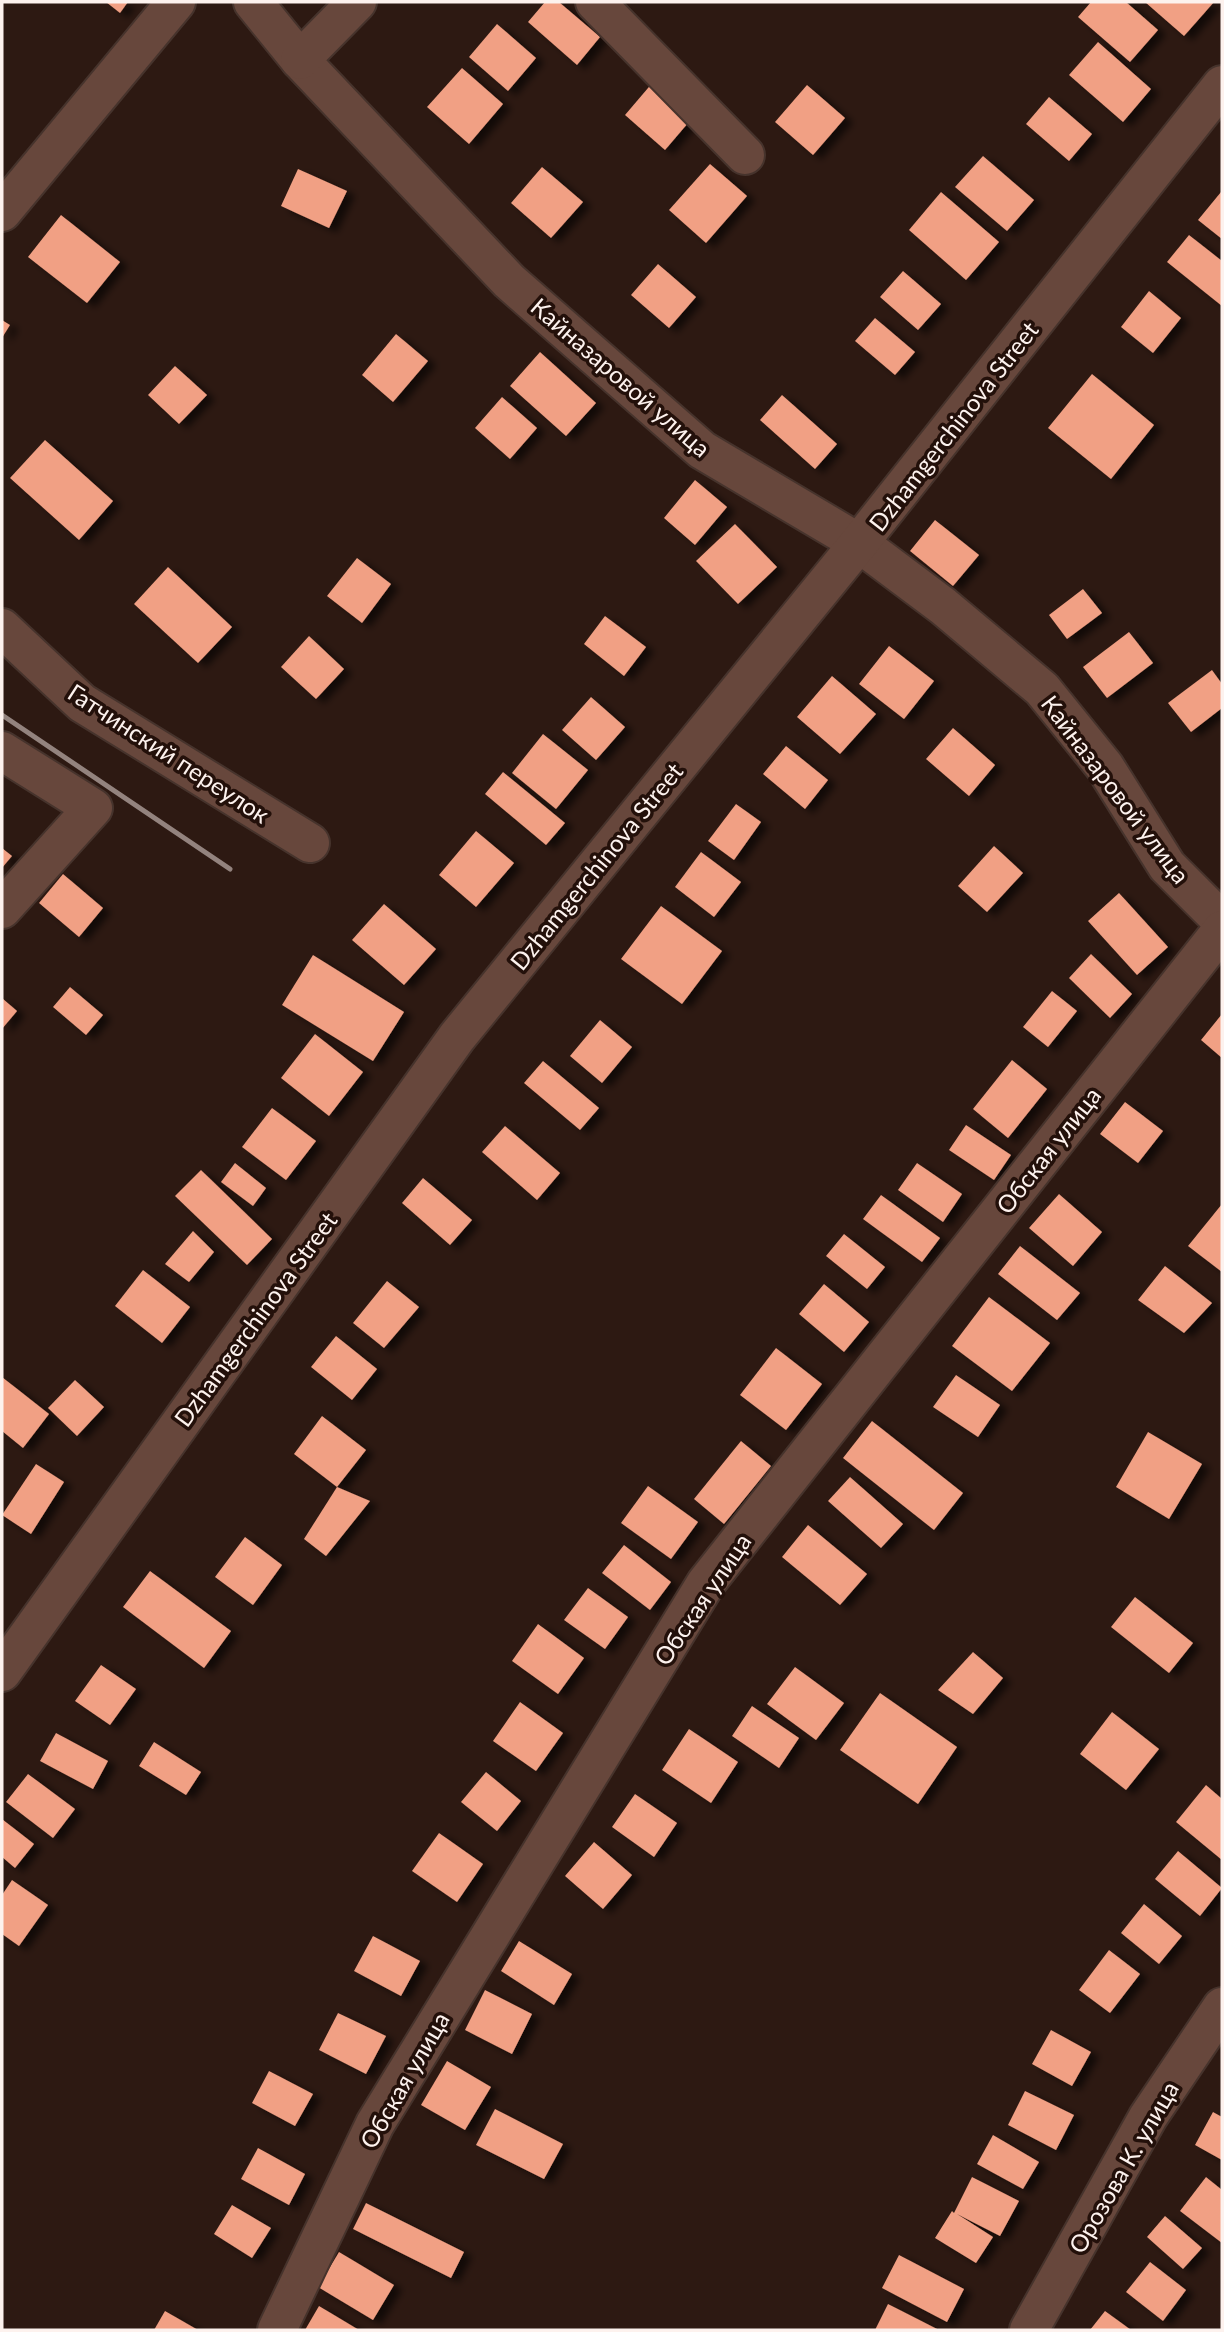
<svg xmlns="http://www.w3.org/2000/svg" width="1224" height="2332" font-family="Lato,sans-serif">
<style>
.building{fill:#f1a084;filter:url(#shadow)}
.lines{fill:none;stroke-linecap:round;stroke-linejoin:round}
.minor-casing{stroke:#46332c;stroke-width:42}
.minor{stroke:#67473c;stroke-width:38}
.rail{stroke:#93837e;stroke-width:5}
.labels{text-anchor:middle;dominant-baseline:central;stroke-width:7;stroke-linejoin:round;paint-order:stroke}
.street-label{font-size:24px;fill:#fdf2ee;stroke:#23100a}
</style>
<defs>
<filter id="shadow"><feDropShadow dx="8" dy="4.5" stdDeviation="3.5" flood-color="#0009"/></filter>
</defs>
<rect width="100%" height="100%" fill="#2d1912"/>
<g class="building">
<polygon points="106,2 128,2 120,13"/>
<polygon points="545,2 559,2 600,37 577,65 528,22"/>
<polygon points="1091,2 1126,2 1158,30 1130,62 1078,17"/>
<polygon points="1145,2 1214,2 1184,36"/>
<polygon points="497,24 536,58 508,91 469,57"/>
<polygon points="1098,42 1151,89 1123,122 1069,75"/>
<polygon points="462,68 503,104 469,144 427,107"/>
<polygon points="654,81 694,116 665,150 625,115"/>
<polygon points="807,85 845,118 813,155 775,122"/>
<polygon points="1049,97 1092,134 1069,161 1026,124"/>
<polygon points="983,156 1034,200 1007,231 955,187"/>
<polygon points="710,164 747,196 706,243 669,210"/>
<polygon points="542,167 583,202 551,238 511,203"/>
<polygon points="298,169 347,191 329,228 281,206"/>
<polygon points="941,192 999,242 966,280 909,230"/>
<polygon points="1221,192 1222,193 1222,239 1198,220"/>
<polygon points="61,215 120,262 87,303 28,257"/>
<polygon points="1189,235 1222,261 1222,306 1167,262"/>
<polygon points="658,264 696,297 669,328 631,295"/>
<polygon points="903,271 941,304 918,330 880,297"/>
<polygon points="1149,291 1181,318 1153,353 1121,327"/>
<polygon points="875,318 915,352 895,375 855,341"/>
<polygon points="2,320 10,325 2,338"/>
<polygon points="396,334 428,361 393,402 362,375"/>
<polygon points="540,352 596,403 566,436 510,386"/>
<polygon points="175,366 207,395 179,424 148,395"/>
<polygon points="1092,374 1154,425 1111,479 1048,428"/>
<polygon points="782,395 837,444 815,469 760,420"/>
<polygon points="502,397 537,428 510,459 475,428"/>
<polygon points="45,440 113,501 79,540 10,478"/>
<polygon points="695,480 727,507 695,545 664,518"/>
<polygon points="935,520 979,555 953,586 910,551"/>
<polygon points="735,524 777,567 738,604 696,561"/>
<polygon points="357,558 391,584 362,623 327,596"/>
<polygon points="168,567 232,627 198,663 134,604"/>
<polygon points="1083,589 1102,613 1067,639 1049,615"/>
<polygon points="605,616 646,647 624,676 584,644"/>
<polygon points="1129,632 1153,663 1107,698 1083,667"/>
<polygon points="309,636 344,669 316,699 281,667"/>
<polygon points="889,646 934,681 904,719 859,684"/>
<polygon points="1212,670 1222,684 1222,708 1191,732 1168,703"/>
<polygon points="832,676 876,714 840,754 797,717"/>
<polygon points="591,697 625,727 596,760 562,730"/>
<polygon points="953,728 995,765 969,796 926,759"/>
<polygon points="543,734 588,770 556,809 512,773"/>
<polygon points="786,746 828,780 805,809 763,774"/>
<polygon points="503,772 565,823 546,845 485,794"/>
<polygon points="736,804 761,822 734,860 708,841"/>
<polygon points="476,831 514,863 476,907 439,875"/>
<polygon points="994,846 1023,873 987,912 958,886"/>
<polygon points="2,848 12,856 2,868"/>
<polygon points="701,852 741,882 714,917 675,887"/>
<polygon points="63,874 103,908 79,937 39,903"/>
<polygon points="1119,893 1168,947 1137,975 1088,921"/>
<polygon points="384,904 436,949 404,985 352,940"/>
<polygon points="661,906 722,951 682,1004 621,959"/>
<polygon points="1091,954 1132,994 1110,1018 1069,978"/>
<polygon points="313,955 404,1012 373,1061 282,1005"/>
<polygon points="70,987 103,1015 86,1035 53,1007"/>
<polygon points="1052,991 1077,1011 1048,1047 1023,1027"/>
<polygon points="2,998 17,1011 2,1029"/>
<polygon points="1222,1014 1222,1058 1201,1040"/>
<polygon points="600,1020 632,1047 602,1083 570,1056"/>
<polygon points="315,1034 363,1072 329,1116 281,1078"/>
<polygon points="1012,1060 1047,1089 1008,1138 973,1109"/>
<polygon points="543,1061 599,1108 580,1130 524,1083"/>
<polygon points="1125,1102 1163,1131 1138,1163 1100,1134"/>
<polygon points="272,1108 316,1141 286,1180 242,1147"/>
<polygon points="966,1125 1011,1155 994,1180 949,1150"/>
<polygon points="505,1126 560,1173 537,1200 482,1152"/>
<polygon points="235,1163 266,1188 253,1206 221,1182"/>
<polygon points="917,1163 962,1194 943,1222 898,1190"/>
<polygon points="201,1170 272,1239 247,1265 175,1196"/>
<polygon points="423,1178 472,1220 450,1245 402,1203"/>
<polygon points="1059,1194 1102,1232 1073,1266 1029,1228"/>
<polygon points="881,1195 940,1238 922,1262 863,1219"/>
<polygon points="1222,1204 1222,1272 1188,1246"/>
<polygon points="193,1231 214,1252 189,1282 165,1264"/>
<polygon points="844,1234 885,1267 867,1289 826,1256"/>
<polygon points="1020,1246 1080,1293 1057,1320 998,1274"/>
<polygon points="1165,1266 1212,1303 1184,1333 1138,1300"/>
<polygon points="143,1270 190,1307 162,1343 115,1306"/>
<polygon points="387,1281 419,1307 384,1348 353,1323"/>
<polygon points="824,1284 869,1322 844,1352 799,1314"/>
<polygon points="989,1297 1050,1343 1012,1391 952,1346"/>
<polygon points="336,1336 377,1369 352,1400 311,1367"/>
<polygon points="776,1348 822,1384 786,1430 740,1395"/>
<polygon points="956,1375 1000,1405 978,1437 933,1407"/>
<polygon points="2,1377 49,1414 23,1448 2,1431"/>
<polygon points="75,1380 104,1407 77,1436 48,1408"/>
<polygon points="322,1416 366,1450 337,1487 294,1454"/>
<polygon points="872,1421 963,1493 934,1530 843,1458"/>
<polygon points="1148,1432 1202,1464 1169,1519 1116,1487"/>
<polygon points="741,1441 771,1466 724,1524 694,1499"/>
<polygon points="36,1464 64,1482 31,1534 2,1515"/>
<polygon points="850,1477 903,1524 881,1548 828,1501"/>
<polygon points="648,1486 698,1522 671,1559 621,1523"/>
<polygon points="337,1487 370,1501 326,1556 304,1539"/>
<polygon points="808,1525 867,1574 840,1605 782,1557"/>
<polygon points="245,1537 282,1565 253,1605 215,1577"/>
<polygon points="624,1545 671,1582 650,1610 602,1573"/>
<polygon points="150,1571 231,1631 204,1668 123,1607"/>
<polygon points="588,1588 628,1617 605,1649 564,1620"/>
<polygon points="1135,1597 1193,1643 1169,1673 1111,1627"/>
<polygon points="538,1624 584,1658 558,1694 512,1661"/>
<polygon points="973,1652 1003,1678 973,1714 938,1690"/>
<polygon points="101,1665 136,1689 110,1725 75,1701"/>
<polygon points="795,1667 844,1703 816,1740 767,1704"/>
<polygon points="880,1693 957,1747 918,1804 840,1750"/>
<polygon points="520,1702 563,1733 536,1771 493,1741"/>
<polygon points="752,1706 799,1738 779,1768 732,1736"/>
<polygon points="1112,1712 1159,1749 1126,1790 1080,1754"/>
<polygon points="689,1729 738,1762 711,1803 662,1770"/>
<polygon points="56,1733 108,1761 93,1789 40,1761"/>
<polygon points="154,1742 201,1772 186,1795 139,1766"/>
<polygon points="486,1772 521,1801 497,1831 461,1802"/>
<polygon points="28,1774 75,1809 53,1838 6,1802"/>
<polygon points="1206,1785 1222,1799 1222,1860 1176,1822"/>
<polygon points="635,1794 677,1823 654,1857 612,1827"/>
<polygon points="2,1819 34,1844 15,1868 2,1857"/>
<polygon points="439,1833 483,1864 457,1902 412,1871"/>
<polygon points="594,1842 632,1875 603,1909 565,1876"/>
<polygon points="1178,1851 1222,1888 1200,1916 1155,1879"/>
<polygon points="12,1880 48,1905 19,1946 2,1934 2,1895"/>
<polygon points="1144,1904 1182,1936 1159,1964 1121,1933"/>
<polygon points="373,1936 420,1961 401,1996 354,1971"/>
<polygon points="519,1941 572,1974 554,2005 501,1971"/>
<polygon points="1109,1950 1140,1974 1110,2013 1079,1990"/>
<polygon points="485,1990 532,2014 512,2054 465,2030"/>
<polygon points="338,2013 386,2036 366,2074 319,2050"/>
<polygon points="1051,2030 1091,2052 1072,2086 1032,2064"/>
<polygon points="447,2061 491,2087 465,2130 421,2105"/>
<polygon points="269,2071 313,2094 295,2126 252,2103"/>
<polygon points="1025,2091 1074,2115 1056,2150 1008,2125"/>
<polygon points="495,2109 563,2144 544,2179 476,2145"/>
<polygon points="1213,2112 1222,2117 1222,2160 1195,2145"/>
<polygon points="993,2135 1039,2162 1023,2189 977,2164"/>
<polygon points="258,2148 305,2174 289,2205 241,2179"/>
<polygon points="972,2177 1019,2201 1000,2236 957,2214 993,2237 976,2263 935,2238 952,2211 954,2213"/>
<polygon points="1206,2177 1222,2190 1222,2243 1180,2211"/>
<polygon points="366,2203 464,2252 451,2278 353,2229"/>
<polygon points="232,2205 271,2228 252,2258 214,2234"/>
<polygon points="1165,2216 1202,2248 1183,2269 1147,2237"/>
<polygon points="339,2252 394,2285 373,2320 318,2287"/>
<polygon points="899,2255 964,2289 947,2322 882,2288"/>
<polygon points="1150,2262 1186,2290 1163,2321 1126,2292"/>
<polygon points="888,2304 939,2330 875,2330"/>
<polygon points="319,2306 359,2330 305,2330"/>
<polygon points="165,2311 198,2330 154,2330"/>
<polygon points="1105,2311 1131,2330 1090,2330"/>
</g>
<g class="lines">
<defs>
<g id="minor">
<polyline points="253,2 300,60 509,281 702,450 859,543 943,606 1042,689 1105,767 1167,866 1222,921"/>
<polyline points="595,2 745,155"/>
<polyline points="300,60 357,2"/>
<polyline points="2,212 176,2"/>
<polyline points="2,628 82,703 310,843"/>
<polyline points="2,751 93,808 2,909"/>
<polyline points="2,1672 457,1037 859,543 1222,85"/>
<polyline points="277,2330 375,2124 706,1583 1222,930"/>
<polyline points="1029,2330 1148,2117 1222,2007"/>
</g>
</defs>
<use href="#minor" class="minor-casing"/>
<use href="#minor" class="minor"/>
<polyline class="rail" points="2,715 230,869"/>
</g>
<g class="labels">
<g class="street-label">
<text transform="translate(621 377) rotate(41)">Кайназаровой улица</text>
<text transform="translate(953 426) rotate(-52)">Dzhamgerchinova Street</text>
<text transform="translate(169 753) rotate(33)">Гатчинский переулок</text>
<text transform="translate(1116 789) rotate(53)">Кайназаровой улица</text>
<text transform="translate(596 866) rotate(-51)">Dzhamgerchinova Street</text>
<text transform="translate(1048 1150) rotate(-52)">Обская улица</text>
<text transform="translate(255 1319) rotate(-54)">Dzhamgerchinova Street</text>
<text transform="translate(702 1599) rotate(-56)">Обская улица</text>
<text transform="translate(404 2080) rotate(-60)">Обская улица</text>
<text transform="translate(1123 2167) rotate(-60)">Орозова К. улица</text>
</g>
</g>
<rect width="1224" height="2332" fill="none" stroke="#fdf2ee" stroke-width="7"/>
</svg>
